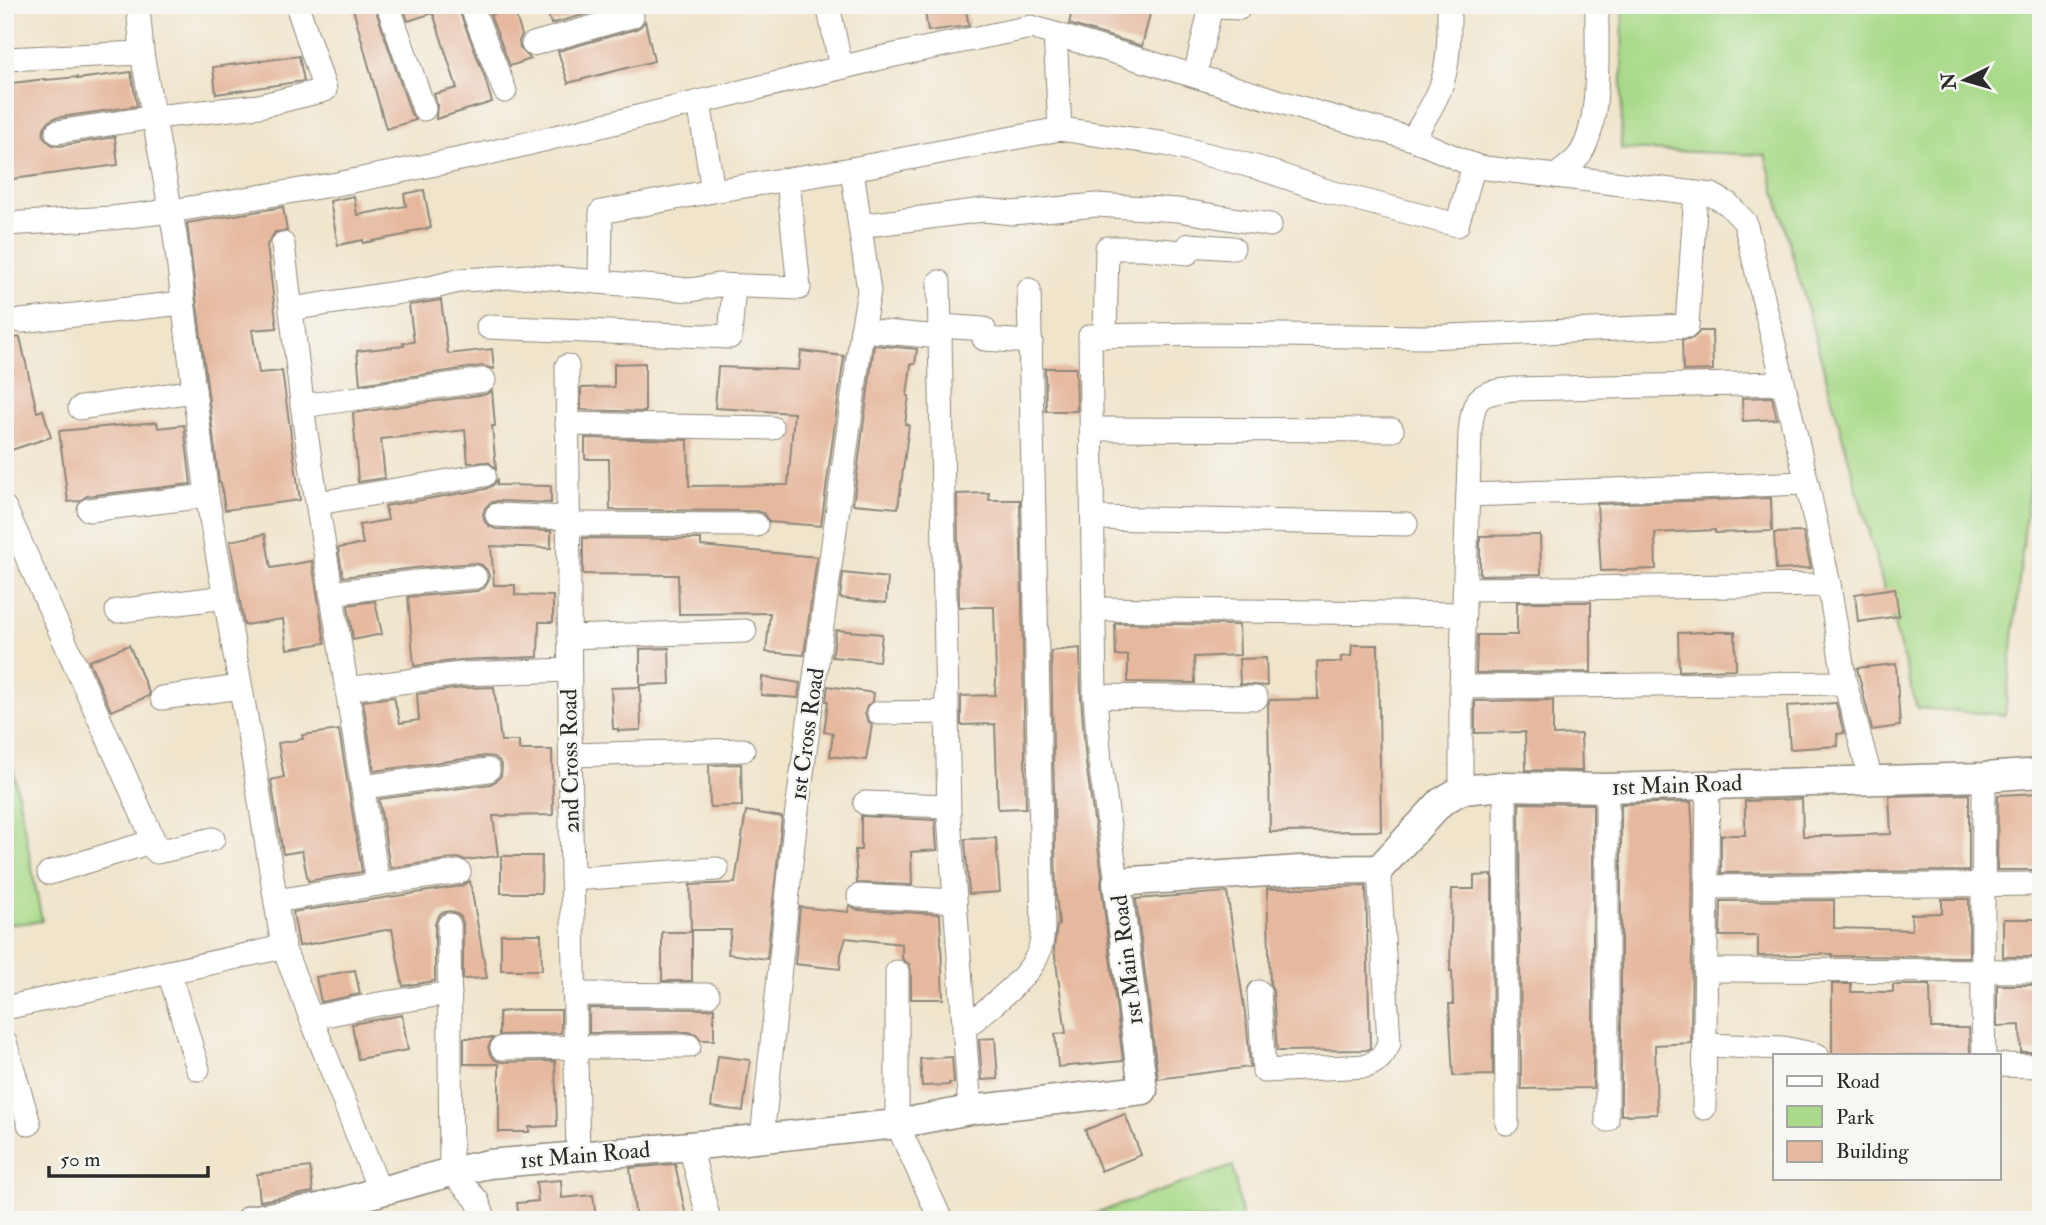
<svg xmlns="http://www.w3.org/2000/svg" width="2046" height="1225" font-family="'IM FELL Double Pica',serif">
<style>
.green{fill:#a9da89;stroke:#6a825a;stroke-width:2}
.building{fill:#e6b89e}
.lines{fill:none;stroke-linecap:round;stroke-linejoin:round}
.minor-casing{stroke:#8e887b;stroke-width:25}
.tertiary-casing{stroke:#8e887b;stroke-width:31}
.minor{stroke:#fff;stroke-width:23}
.tertiary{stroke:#fff;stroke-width:28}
.labels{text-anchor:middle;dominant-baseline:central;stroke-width:5;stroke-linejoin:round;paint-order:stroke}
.street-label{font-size:23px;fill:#2b2b2b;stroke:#f6f6f2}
</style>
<rect width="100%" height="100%" fill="#f6f6f2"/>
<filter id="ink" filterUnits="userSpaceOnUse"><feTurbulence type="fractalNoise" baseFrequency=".0143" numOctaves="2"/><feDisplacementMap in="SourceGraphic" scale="14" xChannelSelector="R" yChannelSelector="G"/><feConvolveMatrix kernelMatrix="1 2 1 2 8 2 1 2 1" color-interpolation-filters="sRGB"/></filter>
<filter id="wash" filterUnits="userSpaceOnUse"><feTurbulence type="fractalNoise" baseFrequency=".00686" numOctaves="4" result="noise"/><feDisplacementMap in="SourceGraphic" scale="28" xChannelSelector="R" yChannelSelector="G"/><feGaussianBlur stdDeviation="1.57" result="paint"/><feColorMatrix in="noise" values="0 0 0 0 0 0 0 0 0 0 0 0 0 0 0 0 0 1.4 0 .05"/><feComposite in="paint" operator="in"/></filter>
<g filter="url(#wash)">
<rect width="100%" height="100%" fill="#f0e4cb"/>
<g class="green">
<polygon points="1623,5 2041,5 2041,373 2005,715 1917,708 1765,155 1621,149"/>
<polygon points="5,726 42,921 5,925"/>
<polygon points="1233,1166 1242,1220 1076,1220"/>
</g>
<g id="blocks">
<g class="building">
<polygon points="352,5 374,5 407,102 411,114 416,120 386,129"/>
<polygon points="403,5 457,5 484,75 492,102 436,119 437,105 434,94 457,88 433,13 408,21"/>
<polygon points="545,5 615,5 615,6 551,24"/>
<polygon points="924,5 965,5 969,26 928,31"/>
<polygon points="1073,5 1134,5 1151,10 1142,46 1069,24"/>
<polygon points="513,7 522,35 519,41 520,48 531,59 510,66 490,15"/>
<polygon points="645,21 654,61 568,83 558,51 636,29 641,26"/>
<polygon points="299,56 304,81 216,94 213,67"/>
<polygon points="131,72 137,106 55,118 48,122 44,128 43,135 46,140 53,145 59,146 115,137 118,165 5,180 5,84 46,79 46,80 77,77 77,79"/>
<polygon points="424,190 431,228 408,232 409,234 363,243 363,240 338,245 330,201 354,196 357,215 406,206 404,194"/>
<polygon points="283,207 287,231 275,232 267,245 277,328 252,330 259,373 282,371 300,500 225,510 221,483 219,483 187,223"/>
<polygon points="441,300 448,354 492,349 494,369 482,366 360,384 357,351 404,346 403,343 414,342 409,305"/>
<polygon points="1700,331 1712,331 1713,370 1683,371 1682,340 1693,338"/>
<polygon points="20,337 37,412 43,410 51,437 5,452 5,340"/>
<polygon points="874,345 917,349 915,364 911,364 907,396 909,396 905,424 909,425 898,508 853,504"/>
<polygon points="801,351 844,356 821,526 769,522 764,513 756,511 610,510 609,459 585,459 585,438 688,440 689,486 788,485 794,413 715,408 718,367 799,370"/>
<polygon points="645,363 645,412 581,410 581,388 614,387 614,364"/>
<polygon points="1045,368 1076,368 1077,411 1046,411"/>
<polygon points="492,391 495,426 492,426 496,469 488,462 468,463 465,430 439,433 381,439 385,478 358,482 353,413 486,394"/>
<polygon points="1772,397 1777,419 1743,421 1742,398"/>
<polygon points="157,422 158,428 184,425 191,484 87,496 79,501 68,502 59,431"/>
<polygon points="497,480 497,485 551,486 551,503 497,501 490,503 485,508 483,514 485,522 489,526 496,529 551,531 551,548 491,546 494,585 515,585 515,595 553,596 553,622 539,622 538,657 460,660 414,666 408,597 477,591 484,588 488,582 489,575 487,570 482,565 474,563 414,568 343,577 338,548 363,544 359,525 388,520 385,506 486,489 493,485"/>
<polygon points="989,493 989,500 1020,500 1026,808 998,809 995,724 961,725 961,696 995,695 996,678 994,607 959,607 957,494"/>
<polygon points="1771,498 1772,531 1715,533 1715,530 1655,533 1656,569 1601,571 1597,504"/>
<polygon points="1803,532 1811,568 1776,570 1774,533"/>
<polygon points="265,534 271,568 312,561 325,643 287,649 283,619 244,625 230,541"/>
<polygon points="1540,535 1541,574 1480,575 1480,536"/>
<polygon points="583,538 701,539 701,546 817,557 804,655 766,652 770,613 679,614 678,575 583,574"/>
<polygon points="843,573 888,578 886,603 840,598"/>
<polygon points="1895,588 1899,616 1858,622 1855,594"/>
<polygon points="375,601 382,634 353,640 348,605"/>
<polygon points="1517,602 1591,602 1591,672 1476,673 1477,635 1517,635"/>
<polygon points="1115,623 1239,625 1240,655 1194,657 1195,683 1128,682 1128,655 1116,656"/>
<polygon points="836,630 882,634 879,661 832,657"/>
<polygon points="1706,632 1735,632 1736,669 1679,671 1678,633"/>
<polygon points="129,645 149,693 149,696 111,711 89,661"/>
<polygon points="1352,645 1378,645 1381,831 1270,832 1268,705 1270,700 1318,699 1317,662 1341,662 1341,657 1351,656"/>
<polygon points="669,648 670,684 640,685 640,649"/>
<polygon points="1080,648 1081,697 1086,763 1102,875 1101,884 1123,1061 1058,1067 1055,1034 1066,1033 1054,949 1057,926 1059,925 1056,895 1051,651"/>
<polygon points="1266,658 1267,686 1240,684 1239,659"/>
<polygon points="1896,664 1900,726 1872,730 1857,668"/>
<polygon points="762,677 800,683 798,698 761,695"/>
<polygon points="828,686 874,693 873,701 867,706 865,713 867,720 872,725 866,760 830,756 833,733 824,732 828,701 826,701"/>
<polygon points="494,687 501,741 519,741 519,750 552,750 553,815 493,816 498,856 466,860 457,858 390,868 379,799 490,784 496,781 501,776 502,767 499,761 494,757 486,756 374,771 363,701 394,697 400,723 419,720 417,694 462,688"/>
<polygon points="640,687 641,730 618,731 618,729 613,729 611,688"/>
<polygon points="1553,700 1553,735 1581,734 1582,771 1526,770 1525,732 1475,733 1475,701"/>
<polygon points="1836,703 1844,733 1837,734 1838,746 1790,749 1787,706"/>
<polygon points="339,730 362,872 308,881 302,851 283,854 271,780 284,777 278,743 303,739 302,735"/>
<polygon points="741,764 742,806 710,807 709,765"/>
<polygon points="2041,793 2041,870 1997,870 1998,795"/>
<polygon points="1969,794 1969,871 1721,873 1721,835 1745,835 1745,801 1802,799 1803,836 1832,836 1891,834 1889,796"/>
<polygon points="1691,802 1693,836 1691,1043 1655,1045 1657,1114 1621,1115 1621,804"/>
<polygon points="1519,803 1593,804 1593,1088 1521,1089"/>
<polygon points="746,811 782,817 767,959 728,954 731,930 691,930 690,885 735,883"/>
<polygon points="861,816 935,820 937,850 911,852 912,885 857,883 855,850 861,850"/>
<polygon points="996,838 1000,892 969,894 965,839"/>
<polygon points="501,856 542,856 541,893 501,893"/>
<polygon points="1492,875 1493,1075 1453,1076 1449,1004 1453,1004 1452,971 1450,971 1452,889 1474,889 1474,876"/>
<polygon points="470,881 487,978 463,979 463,924 461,917 455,913 450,911 441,913 437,919 435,924 435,981 403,986 392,929 299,946 293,912 461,886"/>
<polygon points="1366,886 1370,1048 1367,1050 1277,1051 1273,991 1270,984 1267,889"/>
<polygon points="1227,892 1247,1027 1250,1067 1158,1079 1136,899"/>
<polygon points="1942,899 1969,899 1969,957 1832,956 1832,954 1758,956 1758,936 1720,936 1721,901 1834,900 1834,928 1912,930 1911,914 1942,913"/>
<polygon points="849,905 858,910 940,914 943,999 911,999 911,971 909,964 902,959 902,944 846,938 841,954 840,969 795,964 800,907 848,912"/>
<rect x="2003" y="919" width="38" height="38"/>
<rect x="662" y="932" width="30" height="49"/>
<polygon points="501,934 541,934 542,970 501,970"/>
<polygon points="355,970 360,994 321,1002 316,977"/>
<polygon points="1832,984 1851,984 1851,992 1893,992 1893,985 1930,985 1931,1028 1969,1028 1970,1055 1832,1055"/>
<polygon points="1997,985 2041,985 2041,1052 2021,1052 2020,1025 1997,1026"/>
<polygon points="589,1008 708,1009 714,1008 714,1040 701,1040 696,1034 689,1032 589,1033"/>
<polygon points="519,1010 561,1010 561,1033 499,1035 499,1012"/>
<polygon points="402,1015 408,1050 358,1059 352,1024"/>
<polygon points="464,1038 493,1038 488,1047 490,1054 495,1060 501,1062 555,1061 557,1126 529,1127 529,1132 499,1132 499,1064 464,1064"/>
<polygon points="995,1038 998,1079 982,1080 979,1039"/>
<polygon points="718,1056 750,1060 743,1111 711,1107"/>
<polygon points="952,1057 954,1083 949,1083 949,1085 922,1086 920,1059"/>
<polygon points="1125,1114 1141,1155 1101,1171 1085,1130"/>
<polygon points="675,1164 686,1216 671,1220 636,1220 630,1168"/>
<polygon points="310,1167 313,1192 260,1201 257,1174"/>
<polygon points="561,1180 562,1198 593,1195 596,1218 519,1220 517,1203 538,1201 536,1182"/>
</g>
</g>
</g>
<g filter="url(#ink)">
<use href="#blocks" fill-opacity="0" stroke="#8e887b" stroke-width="2"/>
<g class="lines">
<defs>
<g id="minor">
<polyline points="138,5 142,53 175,235 207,496 253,757 283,947 380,1192"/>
<polyline points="388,5 424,109"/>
<polyline points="471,5 505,91"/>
<polyline points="828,5 841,67"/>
<polyline points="1055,34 1060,129"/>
<polyline points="533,44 632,16 629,5"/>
<polyline points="5,59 142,53"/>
<polyline points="1195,75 1210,11 1218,7 1239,8 1241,5"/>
<polyline points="699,102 713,191"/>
<polyline points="57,132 155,117 259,106 325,90 297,5"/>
<path d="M1413 139C1422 122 1433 106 1440 89 1450 63 1449 32 1449 5"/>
<polyline points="1556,176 1712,195 1728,204 1745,222 1807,483 1829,585 1845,683 1871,780"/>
<path d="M5 224 112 218 171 211 337 184 485 154 885 57 1031 27 1318 113 1413 139 1477 167 1556 176C1563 170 1571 165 1577 158 1603 129 1596 44 1597 5"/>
<polyline points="860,226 983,210 1013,213 1096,205 1178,210 1270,225"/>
<polyline points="283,244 305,427 378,884"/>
<polyline points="600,282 601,212 713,191 852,169 1060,129 1166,144 1259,168 1330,192 1457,225 1474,165"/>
<polyline points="939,282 949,816 970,1110"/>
<polyline points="291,309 434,287 462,280 529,276 691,290 718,285 799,288 788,180"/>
<polyline points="21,321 182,303"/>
<polyline points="940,326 984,329 984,339 1031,342"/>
<polyline points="488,327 730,337 734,286"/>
<polyline points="862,330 940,337"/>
<polyline points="1105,336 1107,248 1143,248 1188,253 1189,245 1233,248"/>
<polyline points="567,366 571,826 578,1156"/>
<polyline points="302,406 484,380"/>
<polyline points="80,408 194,391"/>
<polyline points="567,424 772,428"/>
<polyline points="1092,429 1392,430"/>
<polyline points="1468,495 1807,483"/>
<polyline points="318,503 484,475"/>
<polyline points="5,508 154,841 49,873"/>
<polyline points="89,510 207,496"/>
<polyline points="497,515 568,518"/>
<polyline points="1093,518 1406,524"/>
<polyline points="568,524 756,525"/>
<polyline points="1465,589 1829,585"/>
<polyline points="331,593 416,582 475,577"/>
<polyline points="1094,609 1464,614"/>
<polyline points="117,611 225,597"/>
<polyline points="569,637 745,631"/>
<polyline points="1461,687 1845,683"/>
<polyline points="347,689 461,674 569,670"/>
<polyline points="1095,696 1256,698"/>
<polyline points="162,698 240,687"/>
<polyline points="879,713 947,712"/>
<polyline points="571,755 743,750"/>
<path d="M1984 777C1984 870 1981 962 1984 1055"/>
<polyline points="1505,786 1507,1123"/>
<polyline points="363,787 488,770"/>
<path d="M1461 790V687L1470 434C1473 396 1478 393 1514 389L1783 383"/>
<polyline points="865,803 948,806"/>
<polyline points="153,848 157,852 213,839"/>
<polyline points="572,879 717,869"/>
<polyline points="1117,882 1100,762 1095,696 1090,336 1208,334 1425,337 1687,326 1696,193"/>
<polyline points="1707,887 2041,884"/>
<polyline points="859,896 955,901"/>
<polyline points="276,901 378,884 459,872"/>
<polyline points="449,925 451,1172 477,1200 485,1220"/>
<polyline points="1706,970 2041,971"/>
<polyline points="169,972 198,1069"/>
<polyline points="897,972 897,1124 941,1220"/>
<path d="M1259 992 1264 1071 1367 1066C1379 1061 1384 1055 1389 1043L1379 869"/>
<polyline points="574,994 708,995"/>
<polyline points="5,1008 283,947"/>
<polyline points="311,1018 379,1004 450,993"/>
<path d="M964 1029C984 1011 1023 983 1035 960 1041 950 1042 940 1043 928L1029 290"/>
<polyline points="5,1042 29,1124"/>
<polyline points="1705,1045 1783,1048 1817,1055"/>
<polyline points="502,1048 689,1046"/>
<polyline points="1999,1065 2041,1066"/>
<polyline points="1704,1108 1708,784"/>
<polyline points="1607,1120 1607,788"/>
<polyline points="762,1138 795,825 862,330 869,291 852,169"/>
<polyline points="690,1146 709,1220"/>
</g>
<polyline id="tertiary" points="250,1220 319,1208 451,1172 489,1164 690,1146 897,1124 970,1110 1143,1090 1117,882 1300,870 1379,869 1441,802 1461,790 1505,786 1607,788 1984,777 2041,773"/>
</defs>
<use href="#minor" class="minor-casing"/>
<use href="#tertiary" class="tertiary-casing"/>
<use href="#minor" class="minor"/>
<use href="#tertiary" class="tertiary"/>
</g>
</g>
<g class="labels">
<g class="street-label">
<text transform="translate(807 734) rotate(-82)">1st Cross Road</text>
<text transform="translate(570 761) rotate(-91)">2nd Cross Road</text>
<text transform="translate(1677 785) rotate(-2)">1st Main Road</text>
<text transform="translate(1127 960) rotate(-97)">1st Main Road</text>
<text transform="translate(585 1155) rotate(-5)">1st Main Road</text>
</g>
</g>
<rect width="2046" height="1225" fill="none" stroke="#f6f6f2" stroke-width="28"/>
<rect x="1773" y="1054" width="228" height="126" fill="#f6f6f2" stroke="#a5a5a2" stroke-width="2"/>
<rect x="1787" y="1076" width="35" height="10" fill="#ffffff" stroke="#a5a5a2" stroke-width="2"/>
<text x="1836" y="1088" font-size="21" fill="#2b2b2b">Road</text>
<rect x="1787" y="1106" width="35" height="21" fill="#a9da89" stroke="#a5a5a2" stroke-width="2"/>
<text x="1836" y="1124" font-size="21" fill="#2b2b2b">Park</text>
<rect x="1787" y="1141" width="35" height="21" fill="#e6b89e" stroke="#a5a5a2" stroke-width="2"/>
<text x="1836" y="1158" font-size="21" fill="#2b2b2b">Building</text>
<g transform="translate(1965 80) rotate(265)" stroke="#f6f6f2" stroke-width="5" paint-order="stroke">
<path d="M0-5L12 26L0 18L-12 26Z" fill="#2b2b2b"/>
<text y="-10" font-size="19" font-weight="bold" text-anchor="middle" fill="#2b2b2b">N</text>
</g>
<path d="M49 1166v10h159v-10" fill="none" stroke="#2b2b2b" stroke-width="3.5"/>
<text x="60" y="1166" font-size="21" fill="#2b2b2b" stroke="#f6f6f2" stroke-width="5" paint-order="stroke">50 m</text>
</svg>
